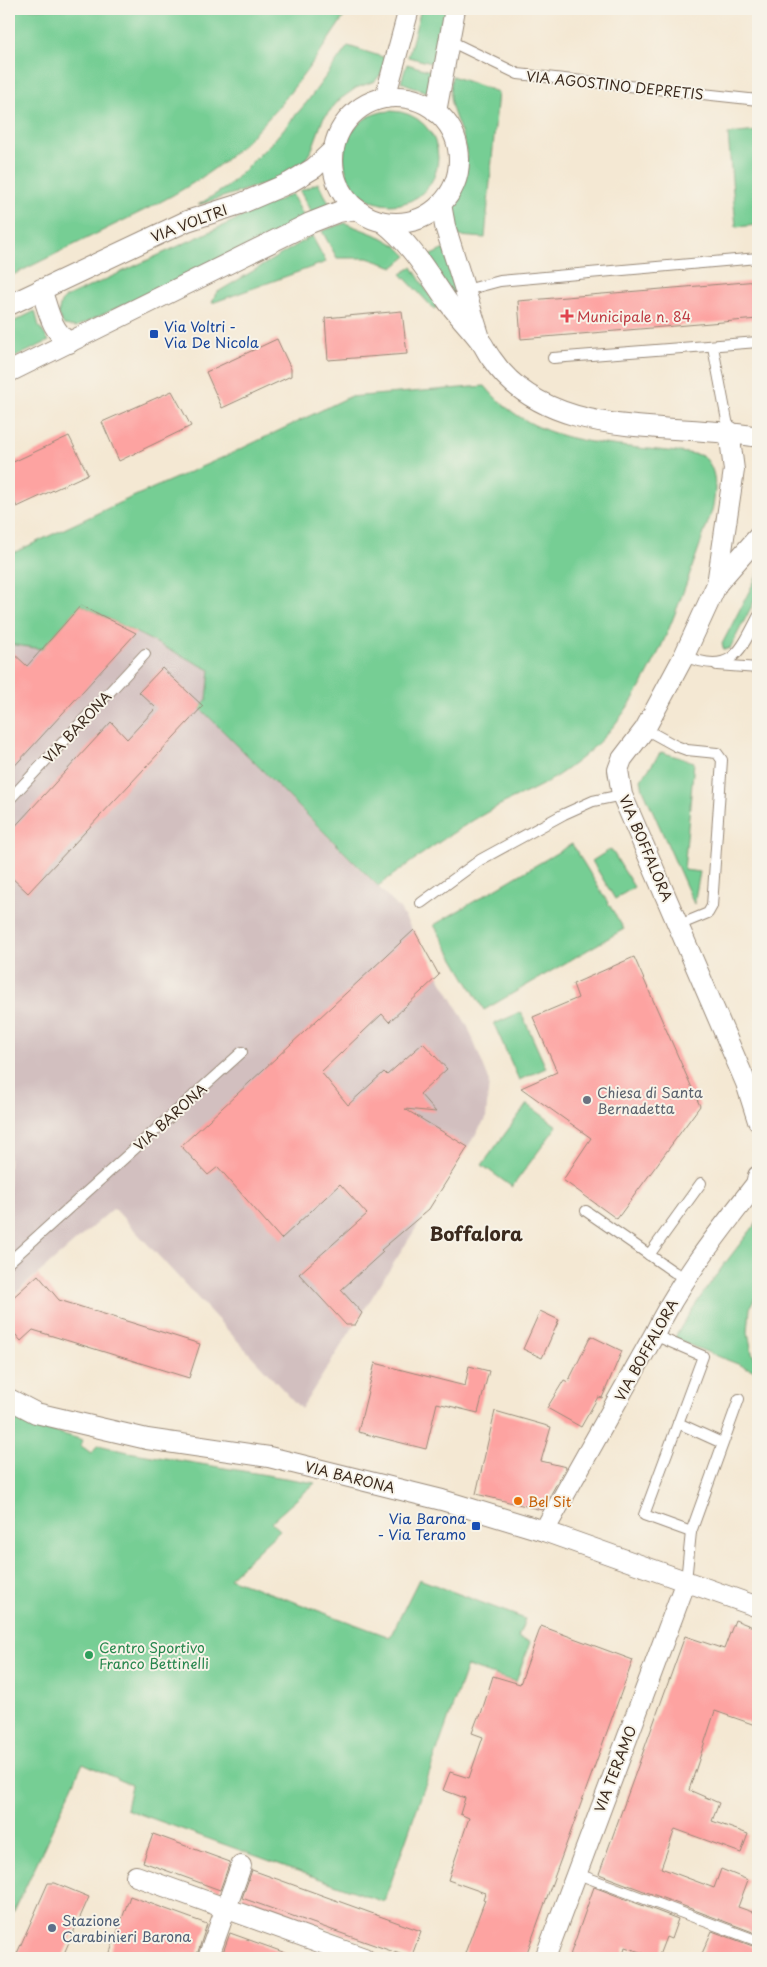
<svg xmlns="http://www.w3.org/2000/svg" width="767" height="1967" font-family="'Playpen Sans',sans-serif">
<style>
.industrial{fill:#d2bfbf}
.green{fill:#76ce94;stroke:#587c59}
.building{fill:#fda3a1}
.lines{fill:none;stroke-linecap:round;stroke-linejoin:round}
.service-casing{stroke:#988978;stroke-width:12}
.minor-casing{stroke:#988978;stroke-width:22}
.service{stroke:#fff;stroke-width:10}
.minor{stroke:#fff;stroke-width:20}
.health-dot{fill:#e0444e;stroke:#f7f3e8;stroke-width:2}
.transit-dot{fill:#1a4fb4;stroke:#f7f3e8;stroke-width:2}
.worship-dot{fill:#6b7280;stroke:#f7f3e8;stroke-width:2}
.food-dot{fill:#e8710a;stroke:#f7f3e8;stroke-width:2}
.leisure-dot{fill:#2e9e5b;stroke:#f7f3e8;stroke-width:2}
.service-dot{fill:#5c6f8a;stroke:#f7f3e8;stroke-width:2}
.labels{text-anchor:middle;dominant-baseline:central;stroke-width:4;stroke-linejoin:round;paint-order:stroke}
.street-label{font-size:14px;fill:#3b2a1e;stroke:#f7f3e8}
.health-label{font-size:14px;fill:#be3a42;stroke:#f7f3e8;text-anchor:start}
.transit-label{font-size:14px;fill:#164399;stroke:#f7f3e8;text-anchor:start}
.worship-label{font-size:14px;fill:#5b616d;stroke:#f7f3e8;text-anchor:start}
.food-label{font-size:14px;fill:#c56008;stroke:#f7f3e8;text-anchor:start}
.leisure-label{font-size:14px;fill:#27864d;stroke:#f7f3e8;text-anchor:start}
.service-label{font-size:14px;fill:#4e5e75;stroke:#f7f3e8;text-anchor:start}
.district-label{font-size:19px;font-weight:bold;fill:#3b2a1e;stroke:#f7f3e8}
</style>
<rect width="100%" height="100%" fill="#f7f3e8"/>
<filter id="ink" filterUnits="userSpaceOnUse"><feTurbulence type="fractalNoise" baseFrequency=".02" numOctaves="2"/><feDisplacementMap in="SourceGraphic" scale="10" xChannelSelector="R" yChannelSelector="G"/><feConvolveMatrix kernelMatrix="1 2 1 2 8 2 1 2 1" color-interpolation-filters="sRGB"/></filter>
<filter id="wash" filterUnits="userSpaceOnUse"><feTurbulence type="fractalNoise" baseFrequency=".0096" numOctaves="4" result="noise"/><feDisplacementMap in="SourceGraphic" scale="20" xChannelSelector="R" yChannelSelector="G"/><feGaussianBlur stdDeviation="1.12" result="paint"/><feColorMatrix in="noise" values="0 0 0 0 0 0 0 0 0 0 0 0 0 0 0 0 0 1.4 0 .05"/><feComposite in="paint" operator="in"/></filter>
<g filter="url(#wash)">
<rect width="100%" height="100%" fill="#f4e8d3"/>
<polygon class="industrial" points="81,605 210,670 207,699 200,708 400,909 468,1027 489,1080 486,1118 301,1409 114,1208 9,1299 9,644 42,649"/>
<g class="green">
<path d="M9 9H349C314 62 277 116 228 158 194 186 154 206 114 225 79 242 44 260 9 277Z"/>
<polygon points="421,9 448,9 439,65 408,57"/>
<polygon points="348,46 386,58 381,74 375,81 356,88 339,100 323,119 312,149 304,162 296,170 282,178 198,205 227,187 275,139 307,102"/>
<polygon points="407,64 437,73 432,94 401,82"/>
<path d="M452 76 498 92 485 238 459 236C457 230 452 222 451 215 449 202 467 178 467 159 466 139 457 125 452 107 449 97 450 86 452 76Z"/>
<circle cx="391" cy="158" r="47"/>
<polygon points="758,131 758,225 736,227 728,134"/>
<polygon points="318,183 331,206 313,216 300,191"/>
<polygon points="292,194 305,219 76,327 64,325 58,314 61,302 65,298"/>
<polygon points="345,223 381,237 397,246 407,256 394,267 367,258 337,258 322,231"/>
<polygon points="312,236 326,262 212,303 216,293"/>
<polygon points="444,249 457,295 453,295 427,257"/>
<polygon points="412,267 437,307 434,309 401,274"/>
<polygon points="35,311 39,326 49,341 9,360 9,324"/>
<path d="M485 386C530 441 593 443 658 450 673 452 689 452 703 456 719 470 716 496 711 514 683 590 660 675 605 736 587 755 565 772 542 785 526 794 507 800 491 810 451 832 415 859 378 886L200 708 207 699 210 670 81 605 42 649 9 644V555L119 503 226 456 349 397Z"/>
<polygon points="758,574 758,594 730,648 724,650 722,644"/>
<polygon points="661,752 694,762 684,870 700,872 694,904 643,789 641,780"/>
<polygon points="572,844 624,929 484,1010 434,925"/>
<polygon points="611,849 634,887 615,899 592,861"/>
<polygon points="521,1012 546,1068 519,1080 494,1024"/>
<polygon points="527,1104 557,1126 512,1187 482,1165"/>
<path d="M758 1221V1292L750 1308 748 1332 752 1353 758 1365V1372L674 1339C698 1297 728 1259 758 1221Z"/>
<polygon points="9,1414 29,1424 83,1440 80,1445 91,1453 98,1445 128,1452 315,1483 271,1522 280,1530 229,1578 390,1637 419,1579 525,1619 518,1638 530,1642 516,1682 467,1666 384,1902 126,1809 131,1785 83,1763 14,1912 9,1915"/>
</g>
<g id="blocks">
<g class="building">
<polygon points="758,281 758,319 521,339 518,301"/>
<polygon points="402,311 407,354 328,360 325,318"/>
<polygon points="277,339 291,369 291,376 222,408 206,372"/>
<polygon points="172,391 191,426 119,461 102,422"/>
<polygon points="69,436 88,474 17,507 9,489 9,464"/>
<polygon points="81,605 136,633 9,772 9,649 27,666"/>
<polygon points="162,668 203,706 28,893 9,875 9,833 111,722 127,739 156,708 139,692"/>
<polygon points="414,930 439,975 389,1022 382,1014 321,1072 348,1105 384,1072 387,1075 423,1043 447,1069 420,1094 436,1112 405,1109 468,1147 429,1209 381,1250 383,1252 341,1290 362,1313 355,1325 346,1325 299,1274 367,1214 340,1184 281,1239 218,1167 208,1175 181,1146"/>
<polygon points="634,957 700,1106 617,1219 563,1180 591,1138 521,1088 557,1072 533,1017 578,998 573,984"/>
<polygon points="38,1275 59,1300 200,1344 189,1378 33,1330 21,1341 9,1327 9,1301"/>
<polygon points="540,1311 559,1320 542,1358 523,1349"/>
<polygon points="591,1336 622,1351 602,1398 598,1397 581,1427 547,1408 564,1380 568,1382"/>
<polygon points="375,1363 465,1386 469,1366 489,1371 478,1413 437,1403 426,1449 358,1432"/>
<polygon points="495,1411 551,1427 541,1461 566,1467 542,1510 476,1494"/>
<polygon points="735,1620 758,1629 758,1726 715,1711 689,1790 719,1803 712,1821 748,1834 741,1853 675,1829 661,1868 714,1888 721,1869 748,1880 738,1907 758,1914 758,1934 599,1874 685,1636 724,1649"/>
<polygon points="541,1626 633,1660 525,1958 478,1958 465,1953 485,1900 483,1899 485,1893 448,1880 469,1818 460,1814 465,1798 443,1790 450,1772 469,1778 483,1737 472,1733 478,1717 480,1717 493,1676 520,1684"/>
<polygon points="153,1834 230,1862 220,1890 143,1862"/>
<polygon points="252,1870 421,1931 411,1958 242,1898"/>
<polygon points="48,1883 55,1883 89,1897 62,1958 15,1958"/>
<polygon points="594,1887 678,1919 671,1939 666,1937 658,1958 625,1947 622,1958 569,1958"/>
<polygon points="130,1896 207,1924 196,1958 108,1958"/>
<polygon points="712,1931 758,1948 758,1958 700,1958"/>
<polygon points="230,1933 294,1956 294,1958 221,1958"/>
</g>
</g>
</g>
<g filter="url(#ink)">
<use href="#blocks" fill-opacity="0" stroke="#988978" stroke-width="1"/>
<g class="lines">
<defs>
<g id="service">
<polyline points="450,41 518,74 758,100"/>
<polyline points="466,290 500,281 758,258"/>
<polyline points="713,347 729,431"/>
<polyline points="553,358 758,342"/>
<path d="M684 656C731 675 739 654 758 617"/>
<polyline points="717,665 758,668"/>
<polyline points="645,729 676,746 687,750 717,753 722,760 712,906 708,913 679,925"/>
<polyline points="9,800 145,654"/>
<polyline points="421,903 480,860 564,814 593,801 622,795"/>
<polyline points="586,1211 674,1272 686,1278"/>
<polyline points="649,1255 701,1183"/>
<polyline points="9,1262 242,1052"/>
<polyline points="654,1335 703,1356 644,1515 691,1532"/>
<polyline points="678,1423 722,1443"/>
<polyline points="686,1581 691,1532 739,1399"/>
<polyline points="575,1873 758,1941"/>
</g>
<g id="minor">
<circle cx="396" cy="160" r="63"/>
<polyline points="385,98 409,9"/>
<polyline points="436,112 455,9"/>
<polyline points="441,204 445,226 479,335"/>
<path d="M383 222C410 243 426 270 445 298 456 314 470 327 481 342 485 347 487 353 491 358 548 443 671 421 758 437"/>
<path d="M41 289C49 311 50 328 69 343"/>
<polyline points="9,305 187,221 240,204 289,183 314,168 333,150"/>
<polyline points="9,372 310,223 338,212 357,209"/>
<polyline points="729,431 734,470 717,584 684,656 645,729 622,759 618,770 622,795 746,1083 758,1121"/>
<polyline points="717,584 758,537"/>
<polyline points="9,1399 36,1413 147,1439 269,1457 442,1500 544,1531 758,1607"/>
<path d="M544 1531 654 1335C680 1280 719 1232 756 1184L758 1176"/>
<polyline points="136,1876 364,1958"/>
<polyline points="208,1958 241,1866"/>
<polyline points="545,1958 686,1581"/>
</g>
</defs>
<use href="#service" class="service-casing"/>
<use href="#minor" class="minor-casing"/>
<use href="#service" class="service"/>
<use href="#minor" class="minor"/>
</g>
</g>
<path class="health-dot" d="M564.5 308.5h5v5h5v5h-5v5h-5v-5h-5v-5h5z"/>
<g class="transit-dot">
<rect x="149" y="329" width="10" height="10" rx="2.5"/>
<rect x="471" y="1521" width="10" height="10" rx="2.5"/>
</g>
<circle class="worship-dot" cx="587" cy="1100" r="5"/>
<circle class="food-dot" cx="518" cy="1501" r="5"/>
<circle class="leisure-dot" cx="89" cy="1655" r="5"/>
<circle class="service-dot" cx="52" cy="1928" r="5"/>
<g class="labels">
<g class="street-label">
<text transform="translate(615 85) rotate(6)">VIA AGOSTINO DEPRETIS</text>
<text transform="translate(189 223) rotate(-21)">VIA VOLTRI</text>
<text transform="translate(77 727) rotate(-47)">VIA BARONA</text>
<text transform="translate(646 848) rotate(67)">VIA BOFFALORA</text>
<text transform="translate(170 1117) rotate(-42)">VIA BARONA</text>
<text transform="translate(646 1350) rotate(-61)">VIA BOFFALORA</text>
<text transform="translate(350 1477) rotate(14)">VIA BARONA</text>
<text transform="translate(615 1769) rotate(-69)">VIA TERAMO</text>
</g>
<g class="health-label">
<text x="577" y="316">Municipale n. 84</text>
</g>
<g class="transit-label">
<text x="164" y="326">Via Voltri -<tspan x="164" dy="16">Via De Nicola</tspan></text>
<text x="466" y="1518" text-anchor="end">Via Barona<tspan x="466" dy="16">- Via Teramo</tspan></text>
</g>
<g class="worship-label">
<text x="597" y="1092">Chiesa di Santa<tspan x="597" dy="16">Bernadetta</tspan></text>
</g>
<g class="food-label">
<text x="528" y="1501">Bel Sit</text>
</g>
<g class="leisure-label">
<text x="99" y="1647">Centro Sportivo<tspan x="99" dy="16">Franco Bettinelli</tspan></text>
</g>
<g class="service-label">
<text x="62" y="1920">Stazione<tspan x="62" dy="16">Carabinieri Barona</tspan></text>
</g>
<g class="district-label">
<text x="476" y="1233">Boffalora</text>
</g>
</g>
<rect width="767" height="1967" fill="none" stroke="#f7f3e8" stroke-width="30"/>
</svg>
